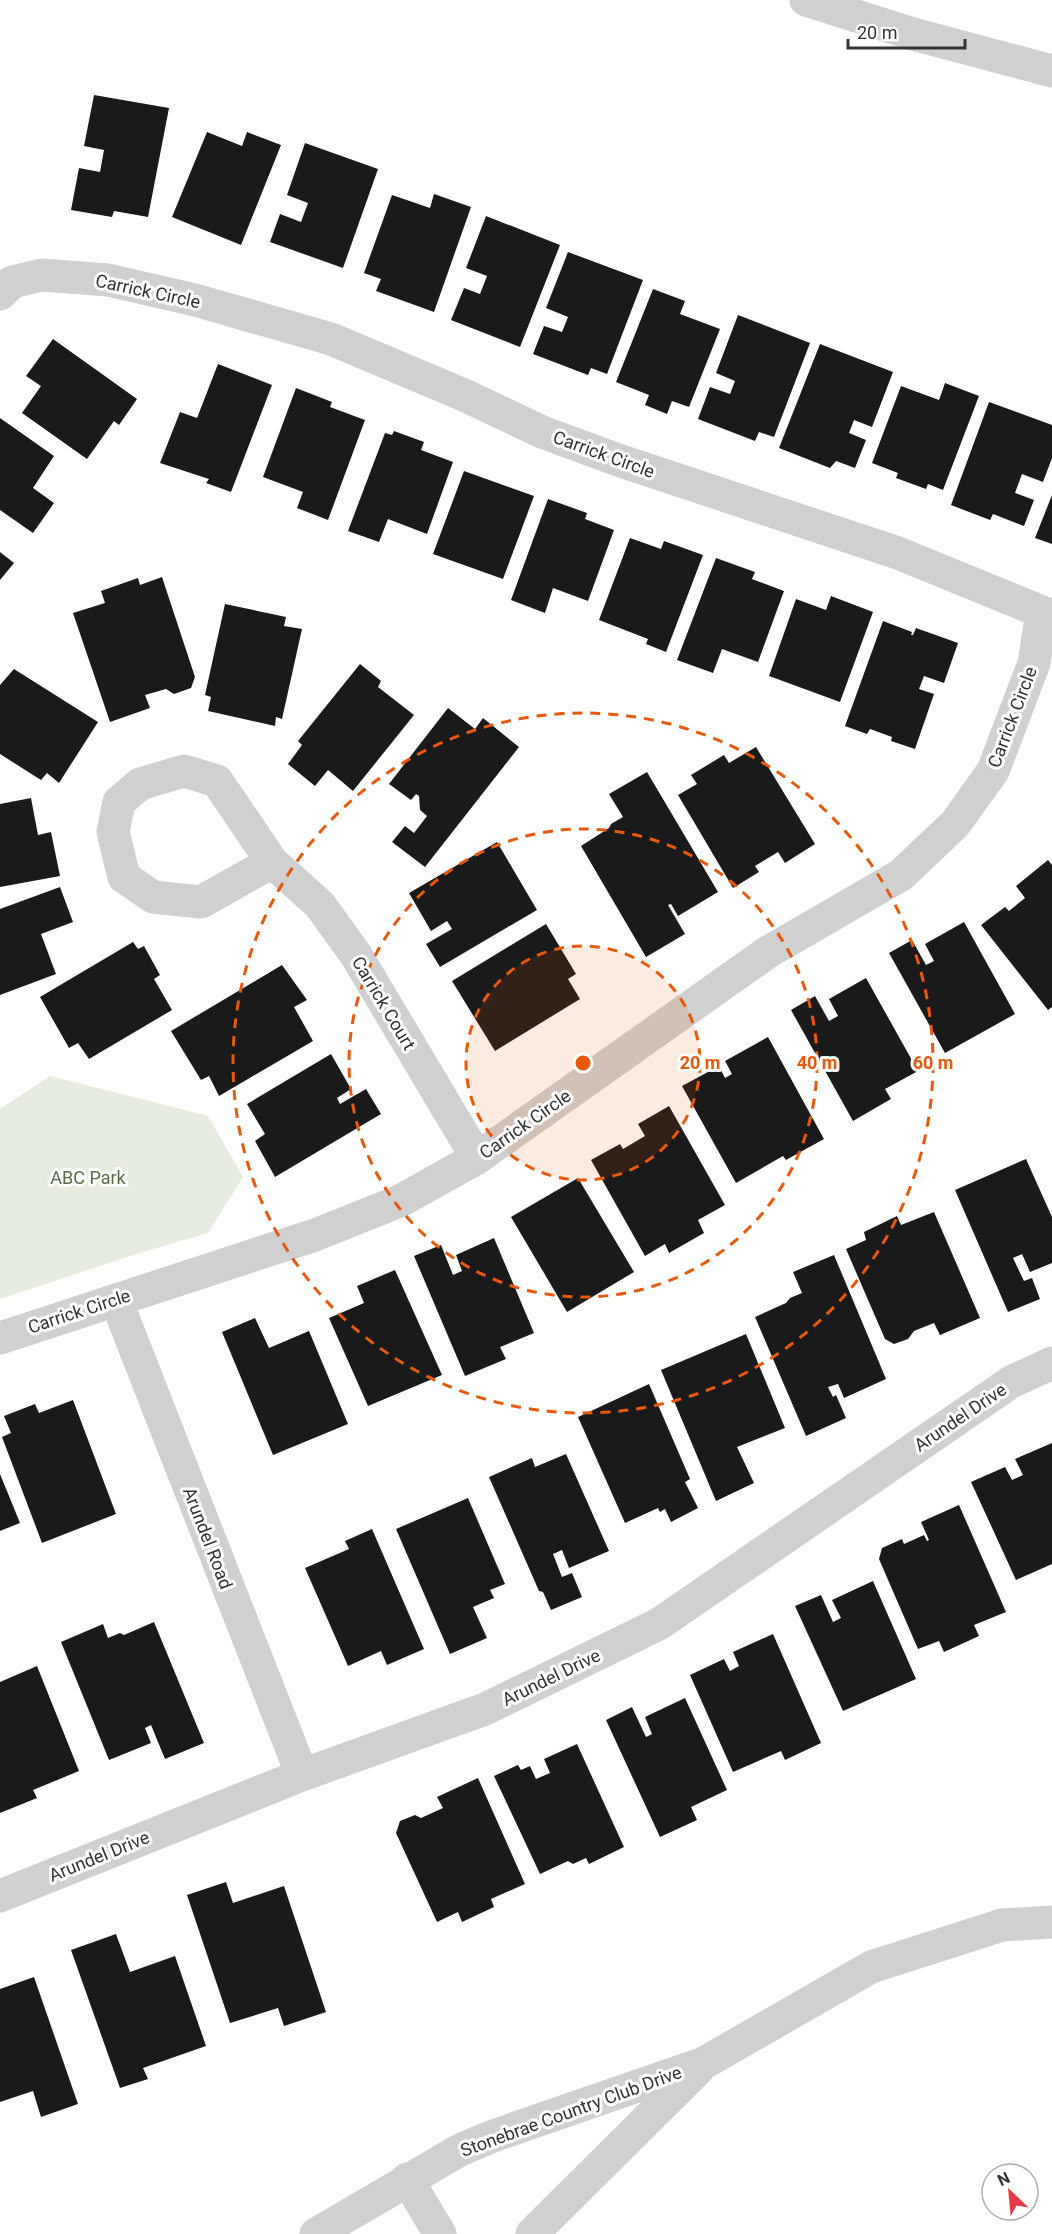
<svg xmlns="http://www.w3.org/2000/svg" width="1052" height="2234" font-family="Roboto,sans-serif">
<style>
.green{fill:#e6ecdf}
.building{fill:#1a1a1a}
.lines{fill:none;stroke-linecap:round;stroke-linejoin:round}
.street{stroke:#d0d0d0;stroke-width:33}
.ring{fill:none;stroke:#e8590c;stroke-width:3;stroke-dasharray:10 8}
.labels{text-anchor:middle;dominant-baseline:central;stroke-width:6;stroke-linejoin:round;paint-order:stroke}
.street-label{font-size:18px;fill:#333;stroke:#fff}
.park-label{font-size:18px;fill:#56703f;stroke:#fff}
.centre{fill:#e8590c;stroke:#fff;stroke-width:3}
.ring-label{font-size:18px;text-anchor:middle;font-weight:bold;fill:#e8590c;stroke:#fff;stroke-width:6;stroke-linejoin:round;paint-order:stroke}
</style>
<rect width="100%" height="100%" fill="#fff"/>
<polygon class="green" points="50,1076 208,1116 243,1177 208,1233 136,1254 0,1299 0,1109"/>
<g class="building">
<polygon points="94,95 169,108 148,217 114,211 112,217 71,210 79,168 100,172 104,150 84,146"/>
<polygon points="207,132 242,146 247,132 281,145 241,245 172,217"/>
<polygon points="305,143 378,169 343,268 270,242 280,214 301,222 308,203 287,195"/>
<polygon points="434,194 471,207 434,312 376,291 381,279 364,273 392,195 430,208"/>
<polygon points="486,216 560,245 520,347 451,320 464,288 480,294 487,276 466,268"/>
<polygon points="568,252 643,280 607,374 591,368 588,375 533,354 544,326 562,332 568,317 546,308"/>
<polygon points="653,289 685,301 680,314 720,329 689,407 672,401 667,414 645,405 649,395 616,382"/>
<polygon points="738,315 810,343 774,437 759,432 755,441 698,419 710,387 730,394 735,381 716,373"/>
<polygon points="53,339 137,399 119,425 114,421 87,459 22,413 41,386 26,376"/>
<polygon points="820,344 893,372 872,427 854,420 849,433 866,440 855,468 836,461 830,468 779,448"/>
<polygon points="218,364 272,385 231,492 206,483 209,479 160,463 180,412 197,418"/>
<polygon points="945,383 979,396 943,490 928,484 926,489 896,478 898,473 872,463 901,386 939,400"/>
<polygon points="296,388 332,402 330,407 365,420 328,520 297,508 303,492 263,477"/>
<polygon points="989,402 1052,425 1052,458 1043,482 1022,474 1015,493 1034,500 1024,526 993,514 990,520 951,505"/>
<polygon points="0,418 54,456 33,488 54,503 33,533 0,510"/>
<polygon points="394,431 424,442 421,450 453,462 427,534 388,519 379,542 348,531 385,433 392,435"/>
<polygon points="464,471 534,496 503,579 433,554"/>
<polygon points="1052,495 1052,544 1035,538"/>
<polygon points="548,499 587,513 585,519 614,530 588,601 553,588 545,613 511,600"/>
<polygon points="630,538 661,549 664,541 703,555 666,652 646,644 648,639 599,620"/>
<polygon points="0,552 14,563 0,580"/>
<polygon points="716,558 755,572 752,579 784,591 758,662 722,649 713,673 677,660"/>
<polygon points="162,577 195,677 191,688 174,694 166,689 145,695 150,708 110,722 73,613 105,603 101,591 138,578 140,585"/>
<polygon points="831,596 873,612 840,702 769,676 796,599 826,610"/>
<polygon points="225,604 286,617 284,626 302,629 282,719 276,717 275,726 208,711 211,697 205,695"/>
<polygon points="883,621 912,632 911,635 913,635 916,628 958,643 944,683 924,676 919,689 934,694 915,749 891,741 892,737 870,729 867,734 845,726"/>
<polygon points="360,664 381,681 378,687 414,715 353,791 328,770 315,786 288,764 302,745 298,741"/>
<polygon points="14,669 98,722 59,783 47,773 41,780 0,754 0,685"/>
<polygon points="448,708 475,729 483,718 519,747 425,867 392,842 405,826 414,833 427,816 420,810 419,796 416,794 411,800 389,784"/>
<polygon points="756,747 815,844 785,863 778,852 755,866 759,872 733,888 678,795 697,784 691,775 724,755 729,763"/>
<polygon points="647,772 718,892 678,916 671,904 668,905 685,934 646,957 581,846 609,828 611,824 623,817 609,794"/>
<polygon points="31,798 38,835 51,832 60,876 0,887 0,804"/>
<polygon points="497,842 537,910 440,967 426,944 452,929 447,921 431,931 409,893"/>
<polygon points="1048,860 1052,865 1052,1007 1048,1010 981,925 1005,907 1009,911 1025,898 1016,886"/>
<polygon points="60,887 73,922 41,934 56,974 0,995 0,909"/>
<polygon points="964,922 1015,1014 945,1053 889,953 912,940 926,965 934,961 925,944"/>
<polygon points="546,924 576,974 568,979 580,999 495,1051 452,981"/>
<polygon points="133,942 138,949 144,946 160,975 154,979 172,1010 89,1059 78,1043 69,1048 40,997"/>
<polygon points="282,965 307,1000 294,1007 313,1041 219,1096 209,1076 201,1080 171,1031"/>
<polygon points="866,978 918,1071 885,1089 891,1099 853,1121 791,1010 815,996 829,1021 838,1016 829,999"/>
<polygon points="768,1037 824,1139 786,1160 783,1156 736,1183 682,1086 719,1066 725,1078 732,1074 725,1061"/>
<polygon points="331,1054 351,1089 337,1098 340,1104 366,1089 381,1114 275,1177 255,1141 265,1134 247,1104"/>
<polygon points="669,1106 725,1205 698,1220 704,1233 669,1253 665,1244 645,1256 591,1160 620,1144 623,1149 645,1136 638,1124"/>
<polygon points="1026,1159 1052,1217 1052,1263 1030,1272 1022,1254 1013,1258 1024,1281 1032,1278 1040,1299 1008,1312 955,1190"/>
<polygon points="578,1178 634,1272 567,1312 511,1217"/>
<polygon points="934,1212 980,1318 940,1335 934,1323 914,1331 908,1339 894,1344 885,1339 846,1249 866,1240 864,1232 897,1216 901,1225"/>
<polygon points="494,1238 534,1333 500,1347 506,1359 465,1376 414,1256 441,1245 453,1275 462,1271 456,1255"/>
<polygon points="834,1255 886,1379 844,1398 838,1384 828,1387 833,1397 836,1395 846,1418 806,1436 755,1317 786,1303 790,1298 802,1293 793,1272"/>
<polygon points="395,1270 442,1375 368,1406 329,1318 364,1303 357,1286"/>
<polygon points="255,1318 269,1348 309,1331 348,1424 273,1455 222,1332"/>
<polygon points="746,1334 785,1428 737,1447 754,1483 716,1501 661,1370"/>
<polygon points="649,1384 690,1479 685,1482 698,1508 671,1522 665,1509 660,1512 658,1508 625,1523 578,1417"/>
<polygon points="73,1400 116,1514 42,1543 2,1437 11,1433 4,1416 35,1404 39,1413"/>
<polygon points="1052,1443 1052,1564 1016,1580 971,1482 1005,1467 1012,1480 1023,1475 1015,1459"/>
<polygon points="566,1454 609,1551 569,1568 562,1550 553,1554 562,1577 572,1573 582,1597 551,1610 543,1592 539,1591 489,1477 532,1458 535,1467"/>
<polygon points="0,1474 20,1523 0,1531"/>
<polygon points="468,1498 505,1584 490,1590 494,1598 473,1607 487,1638 450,1654 396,1529"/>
<polygon points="959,1505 1006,1612 974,1625 979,1636 944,1652 939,1641 918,1649 879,1559 882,1548 902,1539 904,1544 924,1535 927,1541 929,1540 921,1522"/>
<polygon points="372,1529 424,1649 387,1665 381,1651 348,1666 305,1568 349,1549 345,1541"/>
<polygon points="873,1581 916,1679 843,1711 795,1606 821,1595 833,1622 841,1618 832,1600"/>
<polygon points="154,1622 204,1743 165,1759 151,1725 145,1728 151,1743 109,1760 61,1642 103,1624 108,1638 120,1633 124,1635"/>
<polygon points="773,1634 821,1743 785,1760 781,1751 733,1772 690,1675 724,1659 730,1671 739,1666 733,1652"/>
<polygon points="37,1666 79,1771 33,1790 37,1798 0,1813 0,1682"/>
<polygon points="685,1698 727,1790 691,1807 697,1820 660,1837 606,1720 632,1707 646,1737 652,1734 645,1717"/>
<polygon points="577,1744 624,1847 589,1864 586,1858 573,1864 568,1861 540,1874 494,1776 518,1765 521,1770 530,1766 536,1779 550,1773 544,1759"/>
<polygon points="478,1778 525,1884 491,1899 494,1907 462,1922 458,1912 437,1922 396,1833 400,1821 415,1815 421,1818 443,1808 437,1797"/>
<polygon points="226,1882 233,1903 284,1886 326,2012 284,2026 278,2008 230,2023 187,1895"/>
<polygon points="116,1934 130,1972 175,1956 206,2046 143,2068 148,2079 120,2088 71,1950"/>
<polygon points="34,1977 78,2104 41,2117 33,2091 0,2102 0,1989"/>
</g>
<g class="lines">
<g class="street">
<polyline points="806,0 913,34 1052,71"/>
<polyline points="0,294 12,282 42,275 108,280 195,300 331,339 464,395 542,432 621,461 898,553 1052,616"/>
<polyline points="272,862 201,902 153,897 124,877 113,832 119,802 140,784 184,771 217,781 272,862 320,905 356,955 477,1158"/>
<polyline points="116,1300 302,1775"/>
<polyline points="0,1338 315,1235 400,1201 477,1158 768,952 901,875 955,824 993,771 1034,663 1042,612"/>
<polyline points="0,1896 302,1775 485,1709 659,1624 1011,1382 1052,1363"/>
<polyline points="407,2179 440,2234"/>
<polyline points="316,2234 460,2150 493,2136 704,2063 871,1967 1002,1925 1052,1922"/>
<polyline points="532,2234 698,2069"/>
</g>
</g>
<circle cx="583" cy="1063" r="117" fill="#e8590c" fill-opacity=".12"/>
<g class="ring">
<circle cx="583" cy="1063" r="117"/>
<circle cx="583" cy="1063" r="234"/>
<circle cx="583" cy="1063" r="350"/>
</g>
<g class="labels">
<g class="street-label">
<text transform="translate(148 291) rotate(12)">Carrick Circle</text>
<text transform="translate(604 454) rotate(20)">Carrick Circle</text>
<text transform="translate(1012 717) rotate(-69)">Carrick Circle</text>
<text transform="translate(384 1003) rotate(59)">Carrick Court</text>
<text transform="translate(525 1124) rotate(-35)">Carrick Circle</text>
<text transform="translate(79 1311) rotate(-18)">Carrick Circle</text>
<text transform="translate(960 1417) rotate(-34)">Arundel Drive</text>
<text transform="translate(208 1538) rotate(69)">Arundel Road</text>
<text transform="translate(551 1677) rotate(-26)">Arundel Drive</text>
<text transform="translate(99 1856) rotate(-22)">Arundel Drive</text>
<text transform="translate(571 2111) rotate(-20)">Stonebrae Country Club Drive</text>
</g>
<g class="park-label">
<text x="88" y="1177">ABC Park</text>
</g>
</g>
<circle cx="583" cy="1063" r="9" class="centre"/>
<g class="ring-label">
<text x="700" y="1069">20 m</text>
<text x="817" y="1069">40 m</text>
<text x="933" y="1069">60 m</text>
</g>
<g transform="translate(1010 2192) rotate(334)"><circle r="28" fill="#ffffff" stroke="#adadad" stroke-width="1.5"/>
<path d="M0-4.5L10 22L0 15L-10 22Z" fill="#e63946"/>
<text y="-9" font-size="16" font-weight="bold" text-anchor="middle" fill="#333333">N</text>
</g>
<path d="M848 39v9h117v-9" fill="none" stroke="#333333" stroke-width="3"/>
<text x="857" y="39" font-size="18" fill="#333333" stroke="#ffffff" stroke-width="4.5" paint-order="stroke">20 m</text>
</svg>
